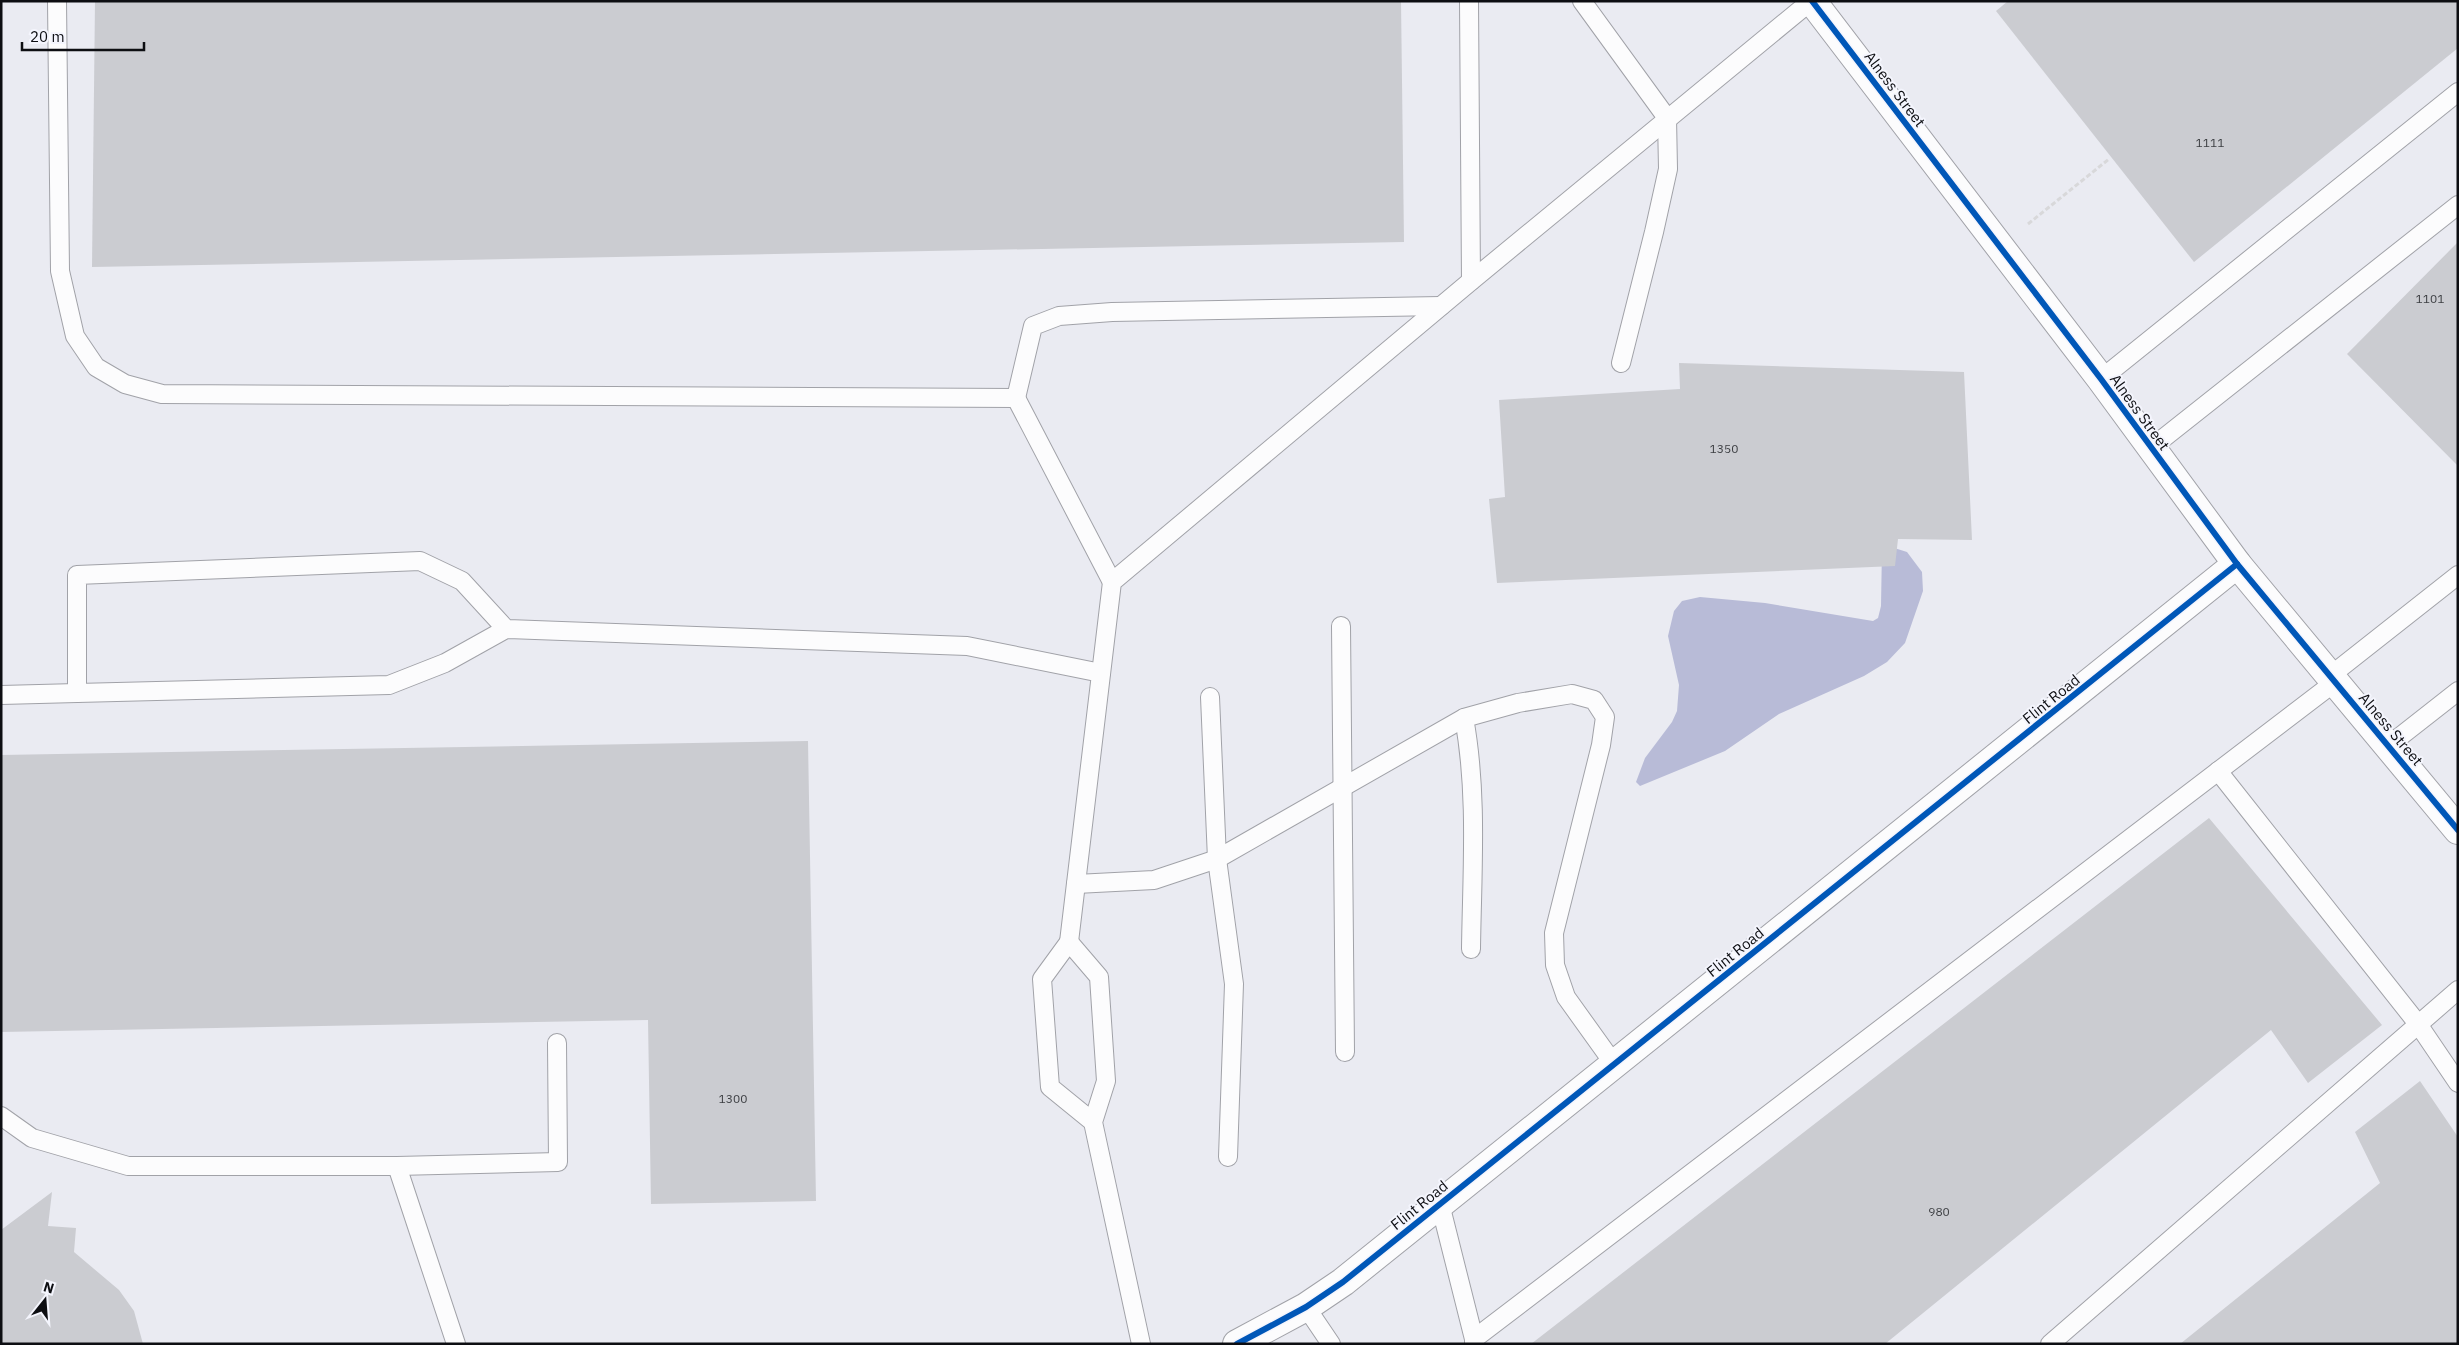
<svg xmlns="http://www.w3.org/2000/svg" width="2459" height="1345" font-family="'IBM Plex Sans',sans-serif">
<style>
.water{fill:#b8bbd7}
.building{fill:#cbccd1}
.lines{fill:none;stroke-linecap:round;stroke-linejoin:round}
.service-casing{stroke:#a1a2a8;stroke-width:20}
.minor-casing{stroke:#a1a2a8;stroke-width:30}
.path{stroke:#d8d8da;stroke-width:3;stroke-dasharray:5 2.5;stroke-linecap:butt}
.service{stroke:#fcfcfd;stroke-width:18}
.minor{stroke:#fcfcfd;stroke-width:28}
.cycleway-casing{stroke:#f4f5fd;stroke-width:9}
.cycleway{stroke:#0057b8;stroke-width:6}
.labels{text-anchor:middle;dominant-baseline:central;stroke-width:4;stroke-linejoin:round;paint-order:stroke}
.number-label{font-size:12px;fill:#3c3e42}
.street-label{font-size:15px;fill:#0d0e12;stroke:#f4f5fd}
</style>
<rect width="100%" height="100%" fill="#eaebf2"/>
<polygon class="water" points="1888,546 1907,552 1922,572 1923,591 1905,643 1887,662 1864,676 1779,714 1725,751 1640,786 1636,782 1645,758 1672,722 1677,711 1679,685 1668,636 1674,611 1682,601 1700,597 1765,603 1873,621 1878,618 1881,606 1882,548"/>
<g class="building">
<polygon points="95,1 1401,1 1404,242 92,267"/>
<polygon points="2008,1 2458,1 2458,48 2194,262 1996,11"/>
<polygon points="2458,242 2458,466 2347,354"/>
<polygon points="1679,363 1964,372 1972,540 1898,539 1895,566 1497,583 1489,499 1505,497 1499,400 1680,389"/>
<polygon points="808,741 816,1201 651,1204 648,1020 1,1032 1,755"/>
<polygon points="2209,818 2382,1025 2308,1083 2271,1030 1885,1344 1531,1344"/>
<polygon points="2420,1081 2458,1137 2458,1344 2180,1344 2380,1183 2355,1132"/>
<polygon points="52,1192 48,1226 76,1228 74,1252 119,1290 134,1311 143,1344 1,1344 1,1230"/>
</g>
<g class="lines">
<defs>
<g id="service">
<polyline points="57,1 60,271 75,336 96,367 125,384 162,394 1016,398 1112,582"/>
<polyline points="1469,1 1471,281"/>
<polyline points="1582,1 1667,118 1668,169 1654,232 1621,363"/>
<polyline points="2101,379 2458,92"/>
<polyline points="1016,398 1033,326 1059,316 1112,312 1441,306"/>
<polyline points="2151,448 2458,205"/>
<polyline points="1341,626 1345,1052"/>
<polyline points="506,629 462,581 420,561 77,575 77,693 389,685 445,663 506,629 967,646 1101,673"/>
<polyline points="2330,676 2458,575"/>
<polyline points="1,695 77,693"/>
<polyline points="1210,697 1217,859 1234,984 1228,1157"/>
<path d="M1464 718C1478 794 1472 872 1471 949"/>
<polyline points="2388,746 2458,691"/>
<polyline points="2218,771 2418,1024 2458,1083"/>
<polyline points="1076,884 1154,880 1217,859 1464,718 1518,703 1572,694 1594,700 1605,717 1601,745 1554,933 1555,965 1566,997 1614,1064"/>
<polyline points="1069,942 1112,582 1471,281 1811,1"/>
<polyline points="1,1116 32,1138 128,1166 397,1166"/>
<polyline points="1093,1122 1050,1087 1042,979 1069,942 1099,977 1106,1081 1093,1122 1141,1344"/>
<polyline points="1440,1204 1474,1339"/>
<polyline points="1306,1307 1331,1344"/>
<polyline points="456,1344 397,1166 558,1162 557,1043"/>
<polyline points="1474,1344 1474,1339 2335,682"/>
<polyline points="2050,1344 2458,990"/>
</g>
<g id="minor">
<polyline points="1812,1 2101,379 2237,564 2458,830"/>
<polyline points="1237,1344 1306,1307 1343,1282 2237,564"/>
</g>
</defs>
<use href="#service" class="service-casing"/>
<use href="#minor" class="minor-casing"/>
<polyline class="path" points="2028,224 2109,159"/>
<use href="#service" class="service"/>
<use href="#minor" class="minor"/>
<defs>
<g id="cycleway">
<polyline points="1812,1 2101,379 2237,564 2458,830"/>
<polyline points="1237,1344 1306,1307 1343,1282 2237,564"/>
</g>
</defs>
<use href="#cycleway" class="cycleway-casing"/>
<use href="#cycleway" class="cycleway"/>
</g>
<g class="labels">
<g class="number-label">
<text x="2210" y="142">1111</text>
<text x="2430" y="298">1101</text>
<text x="1724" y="448">1350</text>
<text x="733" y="1098">1300</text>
<text x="1939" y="1211">980</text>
</g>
<g class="street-label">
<text transform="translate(1895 89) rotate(53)">Alness Street</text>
<text transform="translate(2140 412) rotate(54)">Alness Street</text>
<text transform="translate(2051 699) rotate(-39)">Flint Road</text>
<text transform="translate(2391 729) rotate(50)">Alness Street</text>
<text transform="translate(1735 952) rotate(-39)">Flint Road</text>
<text transform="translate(1419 1205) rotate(-39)">Flint Road</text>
</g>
</g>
<rect width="2459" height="1345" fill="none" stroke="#0d0e12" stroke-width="5"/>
<g transform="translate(45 1300) rotate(17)" stroke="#f4f5fd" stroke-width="4" paint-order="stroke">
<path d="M0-4L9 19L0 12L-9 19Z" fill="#0d0e12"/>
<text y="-8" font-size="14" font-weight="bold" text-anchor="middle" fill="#0d0e12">N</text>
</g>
<path d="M22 42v8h122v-8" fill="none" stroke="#0d0e12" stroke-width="2.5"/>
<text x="30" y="42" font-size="15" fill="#0d0e12" stroke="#f4f5fd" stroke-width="4" paint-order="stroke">20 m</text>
</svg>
